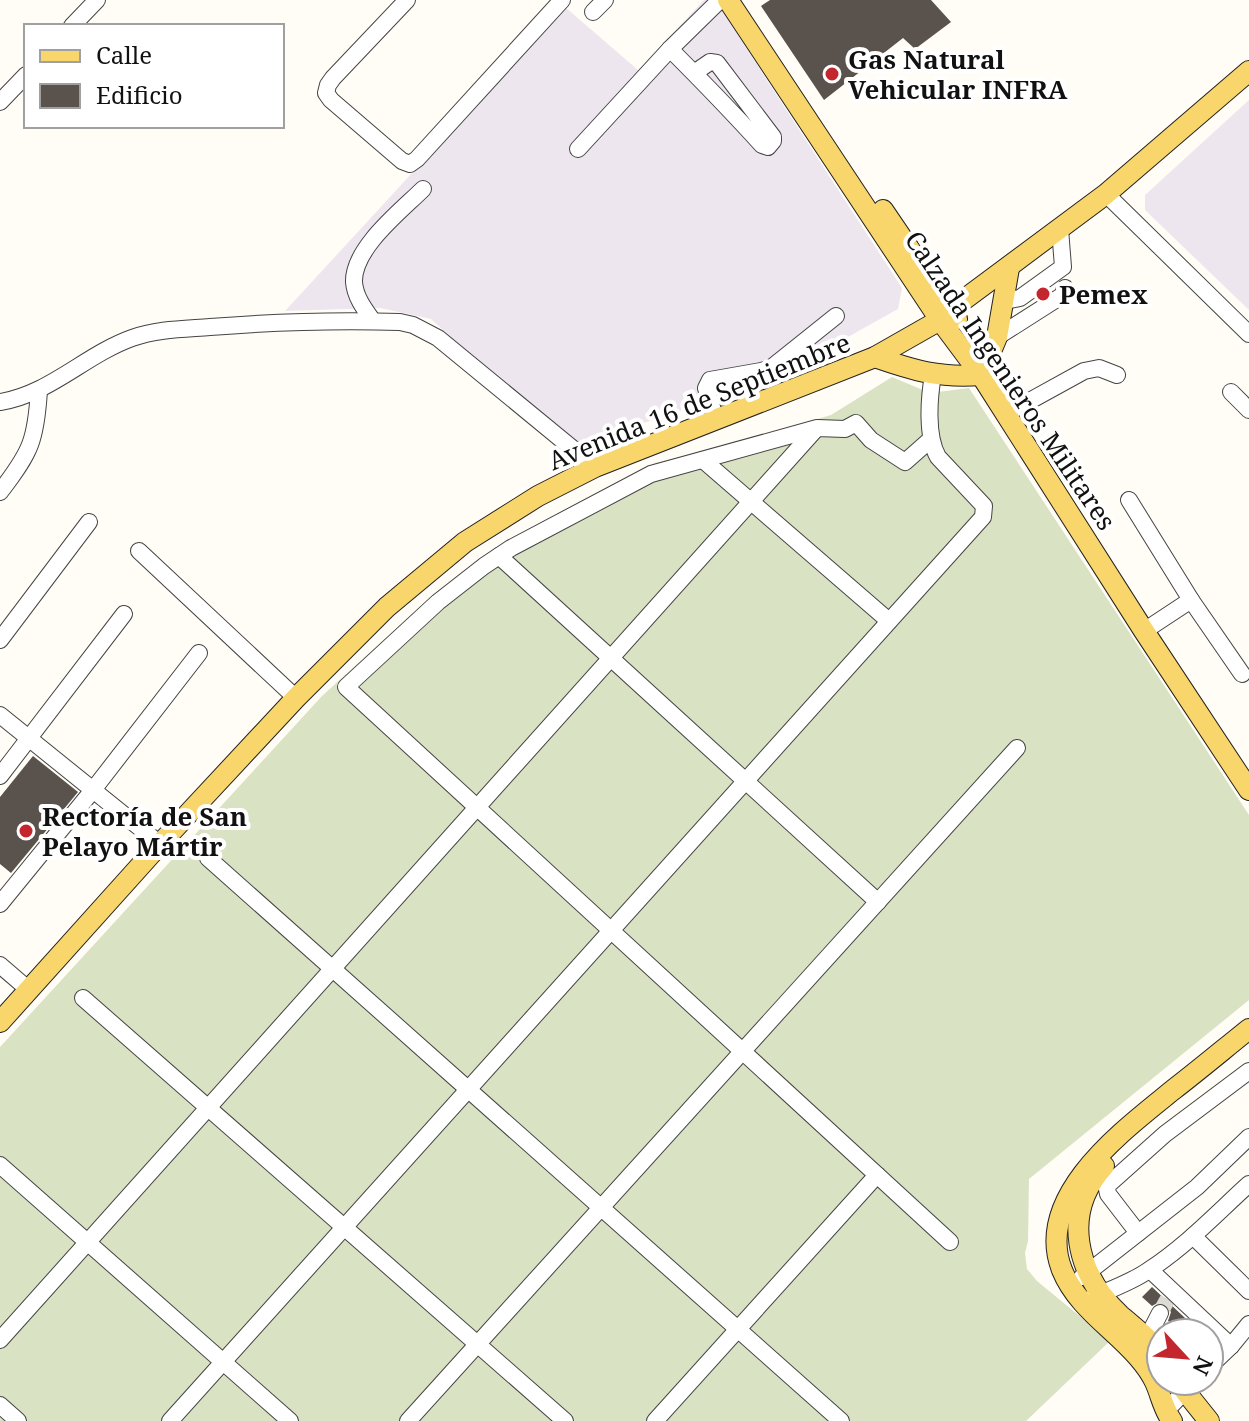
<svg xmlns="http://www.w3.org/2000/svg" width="1249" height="1421" font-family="'Noto Serif',serif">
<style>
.industrial{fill:#eee6ef}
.cemetery{fill:#d9e3c4}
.building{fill:#5a524d}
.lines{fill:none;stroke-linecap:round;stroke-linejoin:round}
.minor-tunnel{stroke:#dbdad3;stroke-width:16;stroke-dasharray:16 8;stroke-linecap:butt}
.minor-casing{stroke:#444;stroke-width:18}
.major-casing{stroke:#222;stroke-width:22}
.minor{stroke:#fff;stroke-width:16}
.major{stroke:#f9d66b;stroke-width:20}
.poi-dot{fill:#c4262e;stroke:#fff;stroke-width:3}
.labels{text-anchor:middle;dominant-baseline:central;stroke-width:8;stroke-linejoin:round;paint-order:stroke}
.poi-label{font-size:26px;font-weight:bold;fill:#111;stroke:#fff;text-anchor:start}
.street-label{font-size:26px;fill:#111;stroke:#fff}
</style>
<rect width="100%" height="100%" fill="#fffdf5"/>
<g class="industrial">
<polygon points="704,0 715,0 902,288 898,309 771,380 641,424 582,448 531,411 431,319 380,308 285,311 565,7 638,70"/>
<polygon points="1249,100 1249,310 1145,210 1145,195"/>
</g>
<polygon class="cemetery" points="892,377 930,393 969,388 1249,815 1249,1000 1029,1179 1028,1241 1025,1253 1027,1269 1037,1281 1110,1341 1026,1421 0,1421 0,1047 322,696 412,614 504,542 655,463 744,441 831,415"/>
<g class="building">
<polygon points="770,0 931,0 951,22 915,49 903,38 824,100 761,6"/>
<polygon points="33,756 78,792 11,873 0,864 0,797"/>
<polygon points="1152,1287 1201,1333 1192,1333 1191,1326 1185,1321 1180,1320 1173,1324 1168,1321 1171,1312 1166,1304 1159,1302 1152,1306 1142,1297"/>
</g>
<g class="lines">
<polyline class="minor-tunnel" points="1160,1313 1171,1293"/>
<defs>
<g id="minor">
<polyline points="407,0 333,78 328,85 326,93 331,100 402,161 410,164 417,159 562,0"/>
<polyline points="593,12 605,0"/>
<polyline points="72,26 97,0"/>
<path d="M670 49C702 81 732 112 762 145L768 147 773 141V137L717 63 710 62 694 73"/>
<polyline points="0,102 26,75"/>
<polyline points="578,149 670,49 720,0"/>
<polyline points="1106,194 1249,334"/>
<polyline points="1005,301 1020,298 1063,267 1060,229"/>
<path d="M373 321C365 310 355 297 354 282 353 248 401 211 423 189"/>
<polyline points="997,337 1063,295 1065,288"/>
<polyline points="1231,392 1249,410"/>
<path d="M0 402C50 394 85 355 132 338 157 329 184 329 210 327 273 322 337 320 400 322L413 325 438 338 595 467"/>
<polyline points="1006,414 1084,371 1099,368 1117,375"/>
<polyline points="716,420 706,388 710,380 761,371 771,368 836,316"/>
<polyline points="931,439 905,462 871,440 856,423 845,429 817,428 651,474 511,548 484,566 438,602 346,687 950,1242"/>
<polyline points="703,460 889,621"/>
<path d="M0 492C31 452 36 440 39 390"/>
<polyline points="1129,500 1191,600"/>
<polyline points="139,551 296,698"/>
<polyline points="499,556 878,902"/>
<polyline points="1144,631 1191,600 1242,674"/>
<polyline points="0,640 89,522"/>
<polyline points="0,715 160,844"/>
<polyline points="0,776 124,614"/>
<polyline points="208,858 841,1421"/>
<polyline points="0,904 93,790 199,653"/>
<polyline points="0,965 29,990"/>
<polyline points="83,998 565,1421"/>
<polyline points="0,1165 290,1421"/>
<polyline points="1138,1233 1108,1194 1107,1189 1109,1184 1165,1134 1249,1071"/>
<polyline points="1193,1236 1249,1291"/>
<polyline points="1150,1270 1231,1346"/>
<polyline points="1082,1277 1197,1187 1249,1137"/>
<path d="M1093 1297C1112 1289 1132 1282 1149 1270 1186 1246 1217 1213 1249 1184"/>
<polyline points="1180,1333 1181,1331"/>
<polyline points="0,1340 816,429"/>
<polyline points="1142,1348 1160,1313"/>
<polyline points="1209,1367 1231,1346 1249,1324"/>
<polyline points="0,1405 18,1421"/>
<polyline points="1165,1412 1194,1381"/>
<path d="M170 1421 983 517 984 506 938 457C926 436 929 398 933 375"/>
<polyline points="408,1421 1017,748"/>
<polyline points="655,1421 877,1175"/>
</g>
<g id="major">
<polyline points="728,0 940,320 981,375 1144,631 1249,790"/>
<polyline points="883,210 957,319"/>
<path d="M875 357C915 371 939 378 981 375L997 337 1009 268"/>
<polyline points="0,1022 160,844 296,698 387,607 465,542 538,496 595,467 875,357 940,320 950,310 1106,194 1249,71"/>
<path d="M1104 1166C1061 1213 1076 1274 1120 1315 1134 1327 1148 1338 1161 1352"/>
<polyline points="1179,1381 1185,1391 1209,1421"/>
<path d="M1172 1421C1163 1409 1161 1395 1155 1382 1151 1373 1144 1364 1138 1357 1113 1328 1077 1307 1062 1270 1033 1196 1124 1130 1173 1090 1199 1070 1224 1049 1249 1029"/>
</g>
</defs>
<use href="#minor" class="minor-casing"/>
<use href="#major" class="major-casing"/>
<use href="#minor" class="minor"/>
<use href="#major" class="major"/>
</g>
<g class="poi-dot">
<circle cx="832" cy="74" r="8"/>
<circle cx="1043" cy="294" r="8"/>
<circle cx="26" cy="831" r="8"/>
</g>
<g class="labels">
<g class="poi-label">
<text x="848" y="59">Gas Natural<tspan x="848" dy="30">Vehicular INFRA</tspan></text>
<text x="1059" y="294">Pemex</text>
<text x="42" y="816">Rectoría de San<tspan x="42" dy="30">Pelayo Mártir</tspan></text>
</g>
<g class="street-label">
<text transform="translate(1011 380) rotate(56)">Calzada Ingenieros Militares</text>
<text transform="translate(699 401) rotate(-22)">Avenida 16 de Septiembre</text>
</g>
</g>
<rect x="24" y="24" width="260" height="104" fill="#ffffff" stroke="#a0a0a0" stroke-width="2"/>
<rect x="40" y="50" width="40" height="12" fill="#f9d66b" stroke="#a0a0a0" stroke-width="2"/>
<text x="96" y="64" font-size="24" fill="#111111">Calle</text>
<rect x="40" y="84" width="40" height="24" fill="#5a524d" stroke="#a0a0a0" stroke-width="2"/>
<text x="96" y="104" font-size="24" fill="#111111">Edificio</text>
<g transform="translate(1185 1357) rotate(116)"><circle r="38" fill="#ffffff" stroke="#a0a0a0" stroke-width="2"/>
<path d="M0-6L14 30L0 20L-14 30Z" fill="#c4262e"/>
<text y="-12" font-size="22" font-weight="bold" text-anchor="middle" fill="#111111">N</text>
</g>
</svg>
